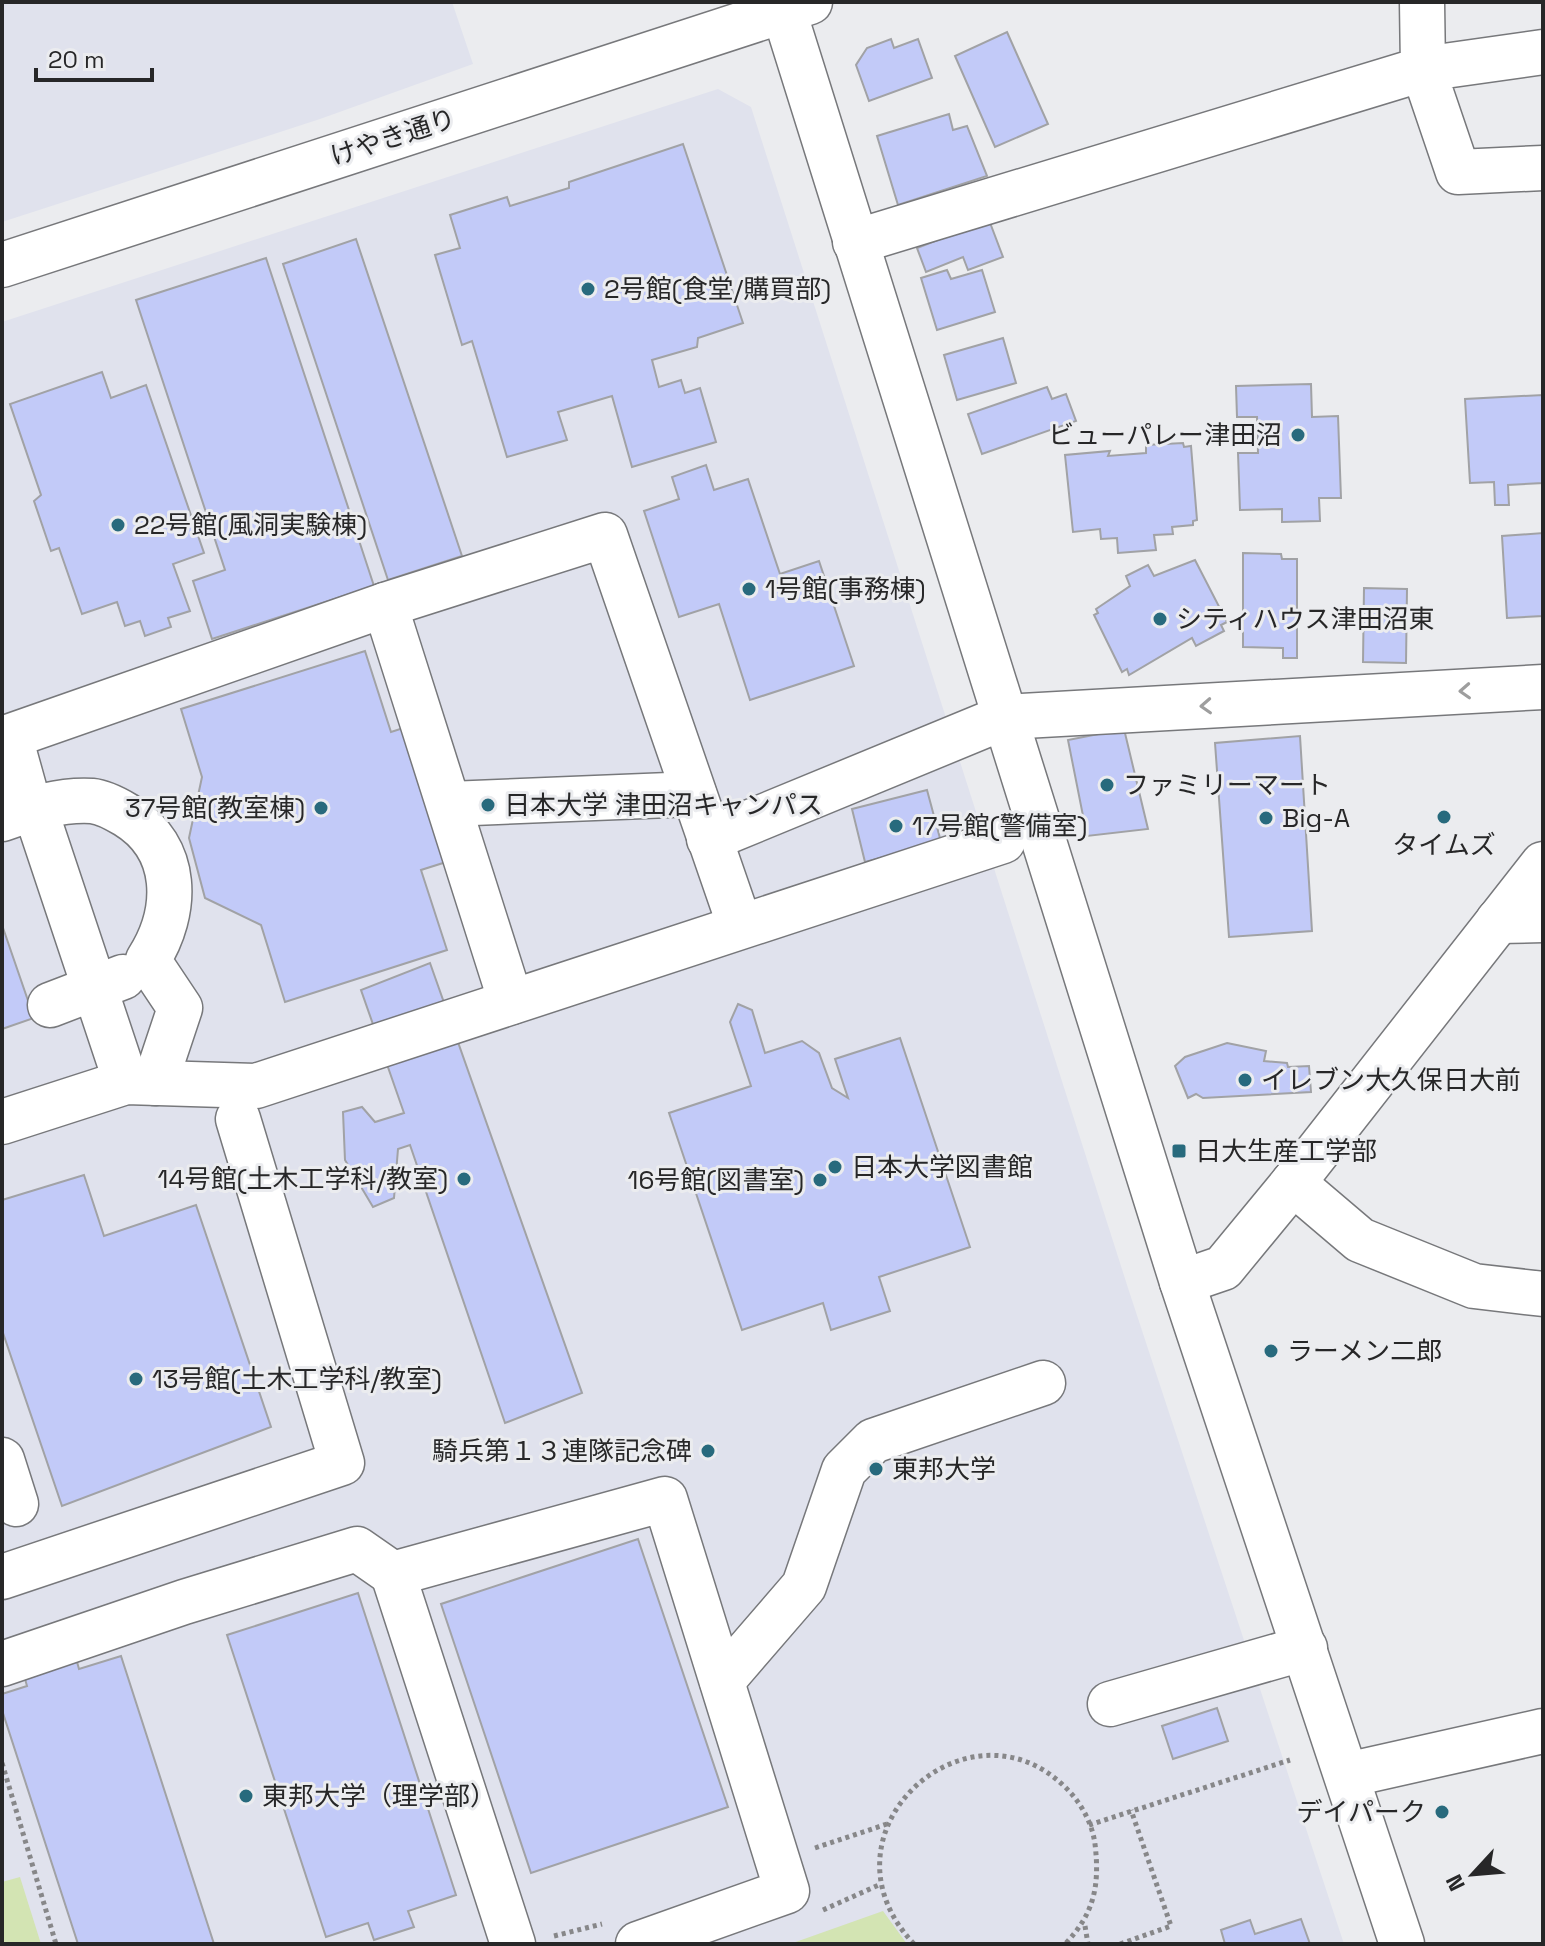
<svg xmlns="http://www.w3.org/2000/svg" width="1545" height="1946" font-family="'Space Grotesk','Noto Sans JP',sans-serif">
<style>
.built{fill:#e0e2ed}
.green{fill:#d3e4b3}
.building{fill:#c2caf8;stroke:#a1a2a5;stroke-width:2}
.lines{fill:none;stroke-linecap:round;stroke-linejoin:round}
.minor-casing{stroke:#77787b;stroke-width:47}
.path{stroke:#878789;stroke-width:5;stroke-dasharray:4 4;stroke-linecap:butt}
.minor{stroke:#fff;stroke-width:44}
.oneway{stroke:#9e9e9e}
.poi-dot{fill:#286a7d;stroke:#ebecef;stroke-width:3}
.labels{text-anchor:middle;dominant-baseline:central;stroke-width:6;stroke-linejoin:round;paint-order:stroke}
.street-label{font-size:26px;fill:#272728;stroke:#ebecef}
.poi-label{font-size:26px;fill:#272728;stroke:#ebecef;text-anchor:start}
</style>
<rect width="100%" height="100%" fill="#ebecef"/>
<g class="built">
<polygon points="2,2 452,2 473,64 320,119 2,222"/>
<polygon points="718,89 751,107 1128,1288 1344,1944 2,1944 2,322"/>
</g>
<g class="green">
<polygon points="20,1877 41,1944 2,1944 2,1882"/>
<polygon points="883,1911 907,1944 790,1944"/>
</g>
<g class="building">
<polygon points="1007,32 1048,124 995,147 955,56"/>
<polygon points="891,39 894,48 918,39 932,78 869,101 856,65 867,48"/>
<polygon points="949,114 953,130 967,126 987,176 898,205 877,136"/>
<polygon points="683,144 743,323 698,338 697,347 652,360 659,387 681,380 685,393 700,388 716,442 632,467 612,396 558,412 567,440 507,457 472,341 462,345 435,255 460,248 450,215 507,197 510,206 569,188 569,182"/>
<polygon points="989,220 1003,257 968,270 963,257 926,272 917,248"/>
<polygon points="356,239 462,556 388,580 283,264"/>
<polygon points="266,258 374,586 212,639 193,581 225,570 136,300"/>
<polygon points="947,270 951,279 982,270 995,312 937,330 921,278"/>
<polygon points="1003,338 1016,383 957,400 944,355"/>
<polygon points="102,372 111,398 146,385 204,553 173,564 190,611 168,618 171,627 145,636 140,621 125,626 117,602 82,614 59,548 51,551 34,501 41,495 10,404"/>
<polygon points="1311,384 1312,417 1338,416 1341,498 1319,498 1320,521 1282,522 1282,509 1240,510 1238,453 1258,453 1257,417 1237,417 1236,386"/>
<polygon points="1047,387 1052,399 1066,394 1076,421 982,454 968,414"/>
<polygon points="1543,395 1543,483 1508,485 1509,505 1495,505 1494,482 1470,483 1465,399"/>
<polygon points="1183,443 1184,447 1191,446 1197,520 1193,521 1193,525 1172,527 1173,534 1154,535 1156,550 1118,553 1117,538 1101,539 1100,529 1073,532 1065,455 1110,451 1108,456 1146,453 1146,445"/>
<polygon points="706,465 714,490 748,479 780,574 819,561 854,666 750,700 719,604 679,617 644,511 679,499 672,477"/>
<polygon points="1543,533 1543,616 1507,618 1502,536"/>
<polygon points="1243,553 1281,554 1282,559 1297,559 1297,658 1283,658 1283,648 1243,647"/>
<polygon points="1195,560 1227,622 1221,625 1224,631 1196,646 1192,638 1129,675 1127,669 1122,672 1094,615 1098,613 1096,609 1130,586 1126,576 1148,565 1154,576"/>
<polygon points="1364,588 1407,589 1406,663 1363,662"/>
<polygon points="365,651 391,732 419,723 462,857 421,870 447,950 285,1002 261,925 205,898 189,838 202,777 181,709"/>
<polygon points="1124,729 1148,829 1087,836 1068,740"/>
<polygon points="1300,736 1312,931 1229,937 1215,743"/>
<polygon points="927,790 941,842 865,862 852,809"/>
<polygon points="2,925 34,1018 2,1029"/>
<polygon points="430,963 582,1393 505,1423 410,1145 398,1149 394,1198 373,1207 345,1160 343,1112 362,1107 375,1122 404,1113 361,990"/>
<polygon points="738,1004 752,1010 765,1053 802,1041 819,1053 832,1088 848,1098 835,1059 900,1038 970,1247 879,1277 890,1311 831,1330 823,1303 742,1330 669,1113 751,1086 730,1022"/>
<polygon points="1227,1043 1266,1051 1264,1061 1287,1063 1288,1067 1309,1066 1311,1092 1203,1098 1196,1094 1188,1098 1175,1066 1185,1057"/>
<polygon points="84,1175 104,1236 196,1205 271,1427 62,1506 2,1330 2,1200"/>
<polygon points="638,1539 728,1807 531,1873 441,1604"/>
<polygon points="358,1593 456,1895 408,1911 414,1927 374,1940 368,1923 326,1937 227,1635"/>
<polygon points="74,1651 79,1669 121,1656 214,1944 78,1944 2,1710 2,1694 27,1686 22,1668"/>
<polygon points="1217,1708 1228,1741 1173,1759 1162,1726"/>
<polygon points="1301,1919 1310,1944 1225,1944 1221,1930 1250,1920 1255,1934"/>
</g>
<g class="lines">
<defs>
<g id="minor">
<polyline points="781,2 1182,1282 1402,1944"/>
<polyline points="1543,52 1423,69 1458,172 1543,168"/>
<polyline points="855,242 1423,69 1422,2"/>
<polyline points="2,265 810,2"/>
<polyline points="385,605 511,1002"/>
<polyline points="10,737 30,809 41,827 126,1082"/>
<polyline points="2,739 385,605 605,535 740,926"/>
<polyline points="449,804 694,794"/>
<path d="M2 819C30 809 61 799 92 801 103 802 116 809 126 815 180 848 179 911 148 960L180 1008 155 1083"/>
<polyline points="709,839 1005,717 1543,687"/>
<polyline points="1498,921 1543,920"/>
<polyline points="50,1005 123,977"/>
<polyline points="2,1122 126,1082 256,1086 1003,841"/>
<polyline points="1293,1183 1543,864"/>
<polyline points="1182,1282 1223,1268 1293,1183 1360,1240 1474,1286 1543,1294"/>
<polyline points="2,1460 16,1504"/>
<polyline points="393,1574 513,1944"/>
<polyline points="2,1577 342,1463 238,1119"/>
<polyline points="2,1664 184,1602 357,1549 393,1574 665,1499 787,1891 638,1944"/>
<polyline points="722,1681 804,1586 844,1470 873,1441 1043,1383"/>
<polyline points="1110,1704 1305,1648"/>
<polyline points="1347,1775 1543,1731"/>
</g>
</defs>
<use href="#minor" class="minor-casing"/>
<g class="path">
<polyline points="2,1763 56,1944"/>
<polyline points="1089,1825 1290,1760"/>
<polyline points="815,1848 887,1824"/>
<polyline points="823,1910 881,1884"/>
<polyline points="1085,1926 1088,1944"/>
<polyline points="554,1936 602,1924"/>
<path d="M914 1944C810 1834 966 1692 1064 1786 1080 1801 1092 1822 1095 1844 1100 1886 1094 1914 1065 1944"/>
<polyline points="1120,1944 1171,1926 1131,1810"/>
</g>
<use href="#minor" class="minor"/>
</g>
<defs><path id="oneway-chevron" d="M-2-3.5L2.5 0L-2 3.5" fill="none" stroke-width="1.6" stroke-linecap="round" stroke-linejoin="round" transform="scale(2)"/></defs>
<g class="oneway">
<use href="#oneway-chevron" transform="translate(1465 691) rotate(177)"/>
<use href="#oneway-chevron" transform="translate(1206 706) rotate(177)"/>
</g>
<g class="poi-dot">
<circle cx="588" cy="289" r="8"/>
<circle cx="1298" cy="435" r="8"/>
<circle cx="118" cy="525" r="8"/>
<circle cx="749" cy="589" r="8"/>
<circle cx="1160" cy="619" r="8"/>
<circle cx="1107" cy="785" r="8"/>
<circle cx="488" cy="805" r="8"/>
<circle cx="321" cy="808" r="8"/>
<circle cx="1444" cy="817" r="8"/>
<circle cx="1266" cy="818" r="8"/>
<circle cx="896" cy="826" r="8"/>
<circle cx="1245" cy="1080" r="8"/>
<rect x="1171" y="1143" width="16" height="16" rx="4"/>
<circle cx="835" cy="1167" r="8"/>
<circle cx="464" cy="1179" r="8"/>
<circle cx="820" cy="1180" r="8"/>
<circle cx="1271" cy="1351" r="8"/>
<circle cx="136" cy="1379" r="8"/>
<circle cx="708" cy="1451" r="8"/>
<circle cx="876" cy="1469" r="8"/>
<circle cx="246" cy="1796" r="8"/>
<circle cx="1442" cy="1812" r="8"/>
</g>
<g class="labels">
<g class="street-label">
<text transform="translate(393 137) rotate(-18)">けやき通り</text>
</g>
<g class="poi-label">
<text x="604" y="289">2号館(食堂/購買部)</text>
<text x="1282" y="435" text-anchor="end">ビューパレー津田沼</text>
<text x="134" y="525">22号館(風洞実験棟)</text>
<text x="765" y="589">1号館(事務棟)</text>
<text x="1176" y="619">シティハウス津田沼東</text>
<text x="1123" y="785">ファミリーマート</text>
<text x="504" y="805">日本大学 津田沼キャンパス</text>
<text x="305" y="808" text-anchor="end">37号館(教室棟)</text>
<text x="1282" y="818">Big-A</text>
<text x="912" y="826">17号館(警備室)</text>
<text x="1444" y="845" text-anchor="middle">タイムズ</text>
<text x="1261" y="1080">イレブン大久保日大前</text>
<text x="1195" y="1151">日大生産工学部</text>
<text x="851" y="1167">日本大学図書館</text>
<text x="448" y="1179" text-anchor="end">14号館(土木工学科/教室)</text>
<text x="804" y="1180" text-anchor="end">16号館(図書室)</text>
<text x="1287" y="1351">ラーメン二郎</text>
<text x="152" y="1379">13号館(土木工学科/教室)</text>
<text x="692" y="1451" text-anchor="end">騎兵第１３連隊記念碑</text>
<text x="892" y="1469">東邦大学</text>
<text x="262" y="1796">東邦大学（理学部）</text>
<text x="1426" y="1812" text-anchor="end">デイパーク</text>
</g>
</g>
<rect width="1545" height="1946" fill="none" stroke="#272728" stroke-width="8"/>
<g transform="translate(1473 1874) rotate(244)" stroke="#ebecef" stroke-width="6" paint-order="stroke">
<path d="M0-6L14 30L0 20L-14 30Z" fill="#272728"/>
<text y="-12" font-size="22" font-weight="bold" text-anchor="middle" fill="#272728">N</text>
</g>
<path d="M36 68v12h116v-12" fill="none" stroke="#272728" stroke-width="4"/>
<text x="48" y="68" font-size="24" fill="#272728" stroke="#ebecef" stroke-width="6" paint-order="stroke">20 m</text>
</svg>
